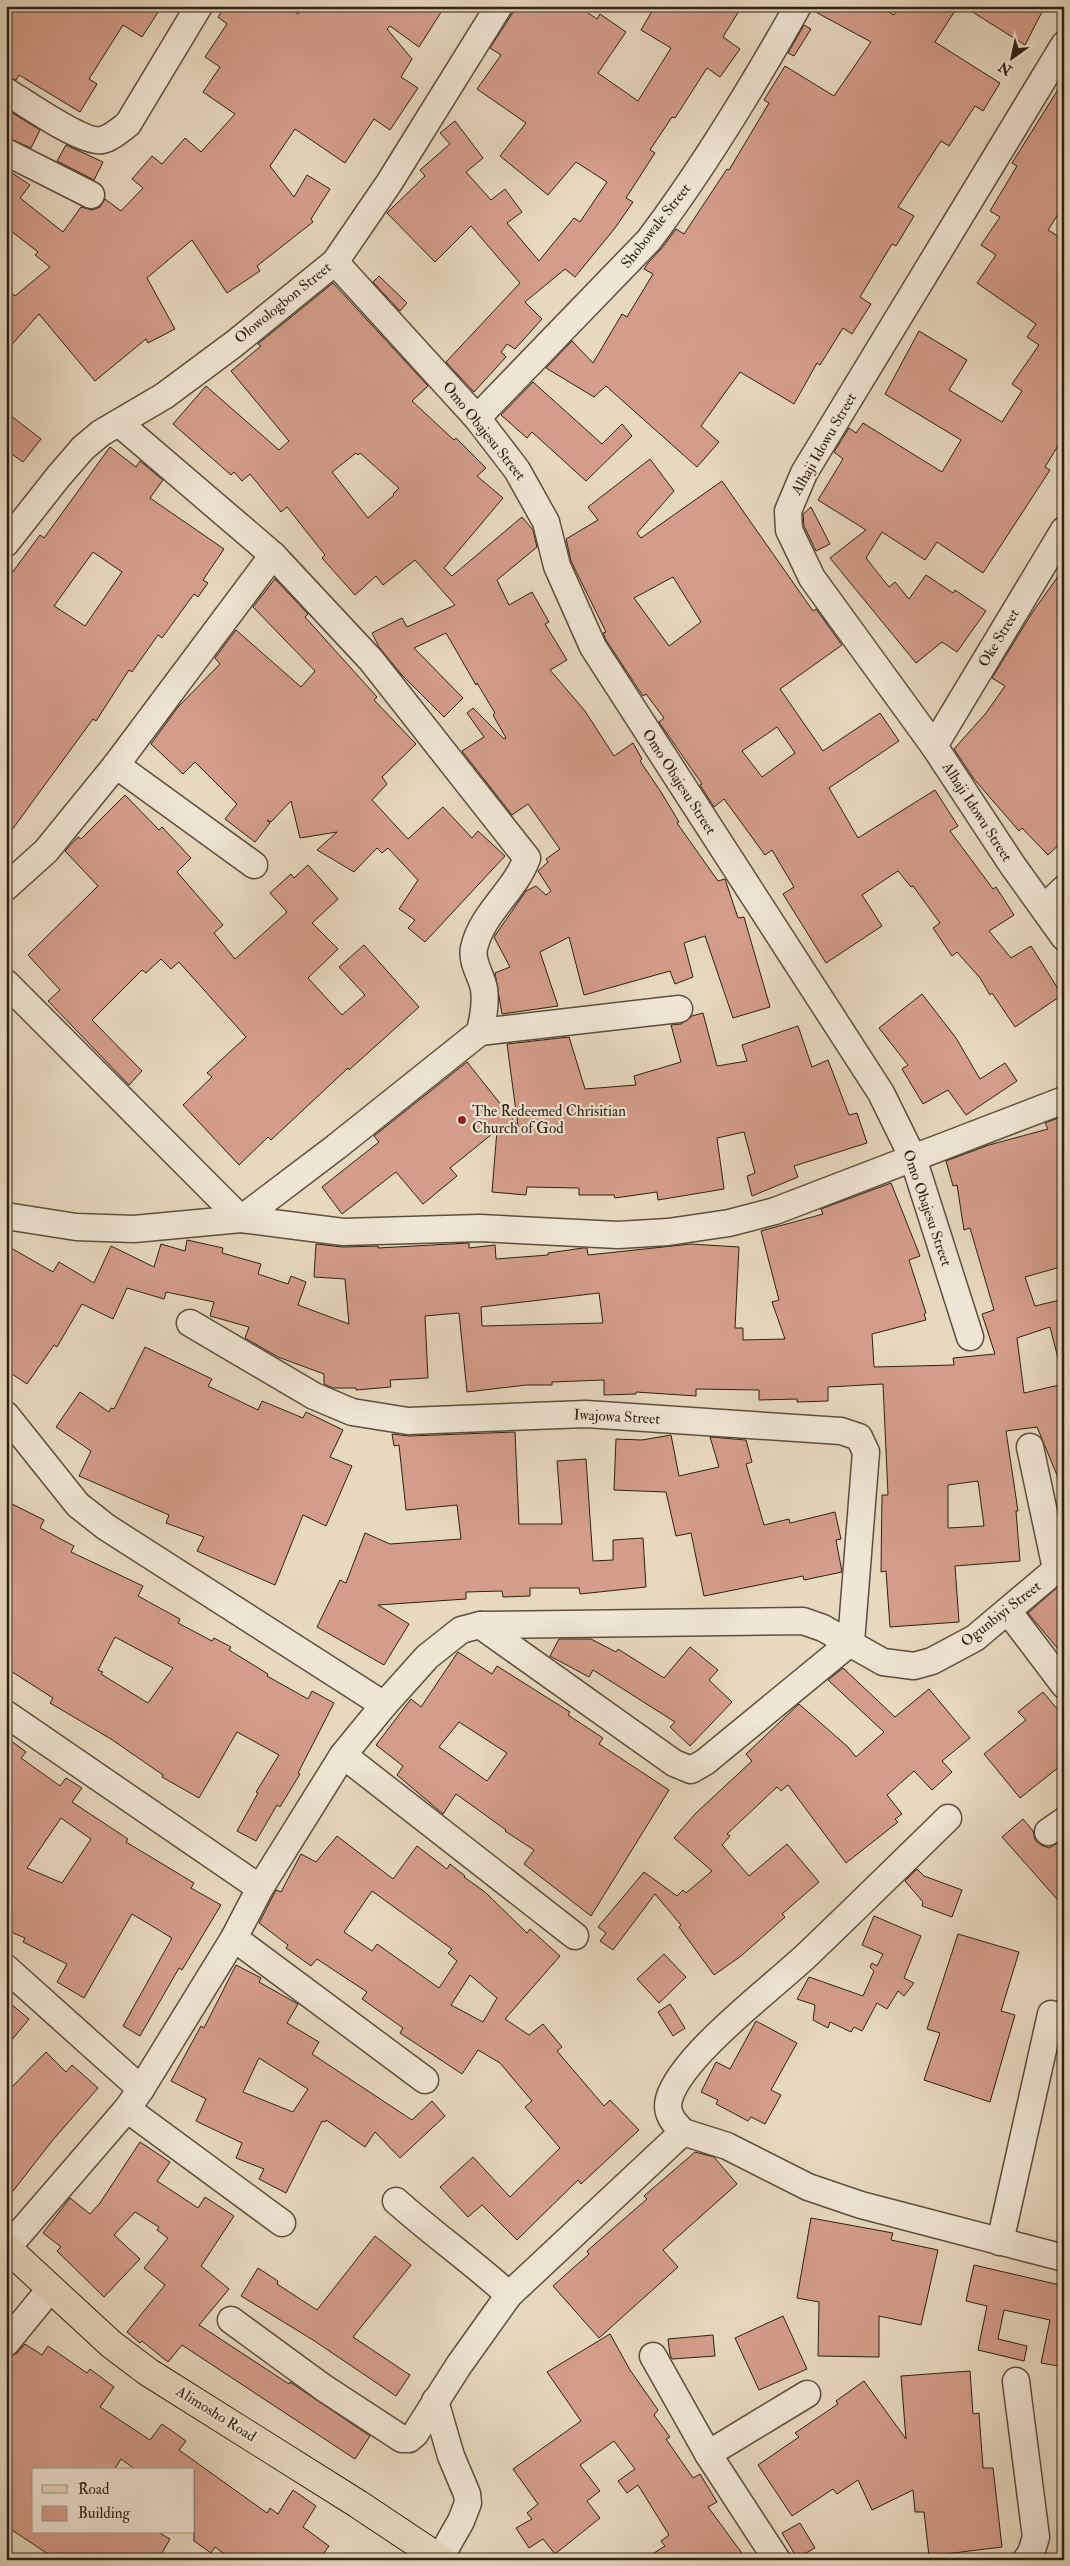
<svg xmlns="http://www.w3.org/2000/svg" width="1070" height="2566" font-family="'IM FELL Double Pica',serif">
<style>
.building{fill:#d49d89;stroke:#2e2111;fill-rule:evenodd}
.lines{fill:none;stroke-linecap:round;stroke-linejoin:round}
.minor-casing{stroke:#5c4f3c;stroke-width:29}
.major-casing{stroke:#2e2111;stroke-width:30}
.minor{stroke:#efe6d5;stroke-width:26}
.major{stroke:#e7d9be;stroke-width:28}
.poi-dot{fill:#8f2418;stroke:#efe6d5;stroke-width:2}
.labels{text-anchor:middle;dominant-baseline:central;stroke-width:4.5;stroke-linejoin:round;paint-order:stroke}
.street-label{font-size:15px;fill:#2e2111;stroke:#efe6d5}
.poi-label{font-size:15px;fill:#2e2111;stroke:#efe6d5;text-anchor:start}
</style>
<rect width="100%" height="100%" fill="#e7d9be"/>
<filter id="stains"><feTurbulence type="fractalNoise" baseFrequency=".004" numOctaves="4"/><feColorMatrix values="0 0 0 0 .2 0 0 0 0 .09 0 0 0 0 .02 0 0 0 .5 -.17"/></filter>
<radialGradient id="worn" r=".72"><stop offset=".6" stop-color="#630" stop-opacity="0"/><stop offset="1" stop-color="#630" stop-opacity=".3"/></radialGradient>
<g class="building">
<polygon points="6,6 162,6 142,37 123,25 89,79 97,84 80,112 19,75 16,80 6,76"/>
<polygon points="225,6 286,6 298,14 303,6 445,6 419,47 390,26 387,29 412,59 401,77 418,88 390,130 374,119 345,163 295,129 270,166 294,197 307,175 330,189 311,219 313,222 257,266 260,271 227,293 192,240 147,278 175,329 148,343 146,339 95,381 39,314 6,351 6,288 15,296 50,267 35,255 38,252 6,227 6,169 30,185 20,198 63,232 81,207 92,210 100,207 105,199 121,211 143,188 132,179 152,156 162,164 185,138 201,152 235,114 203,92 220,67 205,57 227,24 218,17"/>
<polygon points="514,6 578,6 597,19 600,14 626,32 598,73 638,101 671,48 641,30 655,6 742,6 723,37 740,49 720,77 707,68 675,118 672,117 650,150 655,153 626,198 633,202 615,228 575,277 565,269 525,302 542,319 515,349 507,344 501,352 506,357 474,392 446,362 520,283 471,226 435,262 387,213 425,176 420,170 450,144 440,133 455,121 483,158 466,172 491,200 505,189 522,212 507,223 539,261 574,218 580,222 607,182 576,162 548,195 500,156 526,123 477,89 501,55 490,48 512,14"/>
<polygon points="813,6 878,6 894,15 900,6 958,6 935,42 1000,83 983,111 975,106 949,146 941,141 898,207 914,216 896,246 892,244 860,297 871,304 852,334 843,328 820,365 817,363 794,404 740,372 701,426 719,442 697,467 606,386 594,397 546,368 572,341 593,363 622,314 627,317 653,274 644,269 648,263 662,248 676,229 684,234 727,169 729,170 769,103 764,100 785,66 834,96 871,42 812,10"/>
<polygon points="963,6 1045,6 1025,45"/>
<polygon points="804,25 811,29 794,56 788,53"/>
<polygon points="1064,80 1064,205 1048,230 1064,240 1064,436 1045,467 1050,470 983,573 937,542 925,560 882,532 866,558 889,587 895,582 909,599 926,575 953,593 955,590 986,611 957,652 942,642 916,663 830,558 866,530 818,500 843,459 834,452 849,428 856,433 863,423 942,472 961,440 885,394 919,331 967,360 949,390 1002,422 1022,391 1012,384 1039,345 1027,337 1036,324 977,283 996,255 981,245 1000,217 990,211 1017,166 1012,163"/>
<polygon points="6,109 40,130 31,148 6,137"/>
<polygon points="66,145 103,162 94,180 57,161"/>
<polygon points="379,276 407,303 400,311 373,282"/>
<path d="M333 283 428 386 412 401 454 440 456 438 486 468 477 476 503 498 444 568 452 576 522 517 533 530 537 547 497 580 509 605 532 592 549 622 545 624 567 660 550 670 585 711 614 756 633 743 642 759 640 761 661 792 679 822 677 823 718 881 725 879 738 918 744 917 770 1007 733 1018 705 936 684 943 693 977 675 984 670 971 584 995 569 937 540 952 558 1006 502 1014 495 973 510 967 494 937 526 891 536 886 546 895 551 891 538 871 548 862 546 859 560 849 528 804 512 815 462 751 484 737 467 713 473 708 504 739 506 738 493 715 495 713 477 683 476 685 446 633 414 648 463 698 444 717 401 674 379 647 372 633 402 618 407 627 455 605 415 560 383 585 376 576 355 595 322 558 325 555 287 507 281 512 250 474 242 481 234 472 231 475 173 424 206 386 279 450 289 441 231 371 261 346 258 344ZM356 453 358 455 360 453 399 488 393 494 394 495 368 518 332 472Z"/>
<polygon points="533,382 602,444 622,424 632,436 586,481 532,432 527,438 501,415"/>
<polygon points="6,412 41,439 23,462 6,450"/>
<path d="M110 447 136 467 140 461 163 480 150 498 224 549 203 580 208 583 198 597 194 594 162 638 158 635 132 672 129 670 96 721 93 719 6 838V581L40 535 44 538ZM93 552 122 572 85 626 54 606Z"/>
<path d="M650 459 674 491 637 533 641 538 722 481 813 611 816 609 842 645 780 689 823 751 880 713 899 741 829 788 858 838 935 790 958 826 950 831 993 889 996 887 1014 915 989 931 1011 958 1031 946 1062 995 1015 1027 992 993 990 995 980 978 957 952 952 956 933 928 940 923 913 886 911 887 898 871 862 895 882 926 826 963 783 894 794 887 772 850 765 855 724 799 714 807 700 785 702 784 659 722 664 718 646 694 643 696 635 684 606 640 603 633 606 632 571 561 566 539 598 520 588 507ZM673 577 701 622 669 646 634 598ZM777 727 795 753 762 777 742 751Z"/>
<polygon points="811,507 830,544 816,551 804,526 803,514"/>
<polygon points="1064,568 1064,840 1048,855 1022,828 1019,831 974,779 954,749 986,713 1005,686 992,678 1032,613"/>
<polygon points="275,579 308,614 305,617 377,697 374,700 416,744 382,777 387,784 372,800 408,839 443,807 472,838 478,831 505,856 425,942 408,928 415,920 399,909 418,880 388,848 382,853 377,848 354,872 317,850 337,832 300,838 291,801 271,822 267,820 270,823 255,842 225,819 237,804 195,762 183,774 151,744 178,707 220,664 215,658 236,630 301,687 315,671 253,607"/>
<polygon points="125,795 159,830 162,827 191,858 177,872 223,925 214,933 235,959 287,912 270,893 291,874 294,878 308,865 338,899 312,923 338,949 308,978 342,1015 365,995 339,967 364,945 419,1007 349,1070 348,1068 271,1140 268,1137 239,1165 183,1105 212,1077 207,1073 246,1037 179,962 171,969 161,959 146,973 142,970 92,1020 142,1071 129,1085 48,1001 60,990 28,955 98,886 65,851 78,837 81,839"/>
<polygon points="922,994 956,1038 980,1079 1005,1063 1017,1081 966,1115 948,1090 923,1104 902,1069 908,1065 879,1028"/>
<polygon points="703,1013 717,1066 747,1061 742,1045 798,1026 812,1067 828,1060 849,1115 857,1113 867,1143 794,1166 798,1177 752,1196 747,1176 755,1173 744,1132 717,1138 724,1189 658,1200 657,1192 615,1198 614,1195 579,1195 579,1188 527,1187 526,1195 492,1192 497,1130 450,1168 457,1176 423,1204 396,1172 342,1214 322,1187 379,1142 374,1136 467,1062 518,1126 507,1044 569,1037 585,1089 636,1085 634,1076 681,1062 671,1025 681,1024 692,1016"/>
<path d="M1064 1116V1266L1025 1277 1035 1306 1064 1299V1357L1058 1358 1050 1327 1017 1338 1024 1393 1064 1384V1492L1037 1427 1006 1431 1018 1511H1016L1020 1561 955 1566 959 1622 890 1627 886 1571 881 1572 882 1495H888L883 1384 828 1387V1401L797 1402V1399L759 1400V1390L696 1389V1396L636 1392V1394L604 1395V1380L552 1382V1385H526L467 1392 459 1313 425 1316 428 1378 390 1380 391 1387 356 1390V1388H333L324 1384V1374L278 1357 245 1338 249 1327 210 1316 214 1302 166 1292 164 1299 127 1288 113 1319 82 1304 57 1347 54 1345 27 1384 6 1370V1257L11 1248 53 1272 59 1262 94 1283 111 1246 154 1267 161 1244 185 1251 187 1240 223 1248 222 1253 261 1264 258 1274 288 1284 291 1276 306 1282 298 1305 349 1324 345 1279 314 1277 316 1244 343 1247 378 1246V1248L469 1243V1248L495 1245 496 1259 548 1255V1253L583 1248H587L588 1255 691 1244 739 1247 735 1328H743V1340L785 1339 772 1302 779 1300 761 1231 823 1214 821 1209 891 1183 920 1256 909 1260 926 1313 924 1314 926 1320 872 1334 874 1367 954 1365 953 1358 995 1354 982 1314 994 1310 970 1228 964 1230 957 1185 953 1186 946 1161 989 1145 1048 1129 1045 1123ZM599 1293 603 1323 482 1326 481 1307ZM978 1481 984 1526 948 1528V1485Z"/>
<polygon points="145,1347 212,1379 208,1386 258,1410 262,1401 303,1418 306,1412 343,1430 330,1457 352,1466 326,1526 303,1515 275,1585 197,1551 204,1537 166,1523 169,1515 79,1476 91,1451 56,1427 80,1392 109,1412 111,1408 114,1409"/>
<polygon points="515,1432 519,1524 562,1524 557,1461 586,1459 593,1561 613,1560 613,1540 643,1538 646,1587 580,1594 579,1588 530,1588 530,1596 503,1597 502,1591 466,1592 466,1599 378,1605 409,1624 384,1665 317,1627 340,1580 346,1583 365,1533 390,1544 461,1539 457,1505 406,1510 399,1445 394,1446 392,1434 409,1436"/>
<polygon points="671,1435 679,1476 719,1467 710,1437 746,1440 752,1462 746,1464 764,1525 789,1519 790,1523 835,1512 841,1539 836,1540 842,1572 804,1580 803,1576 704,1596 691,1533 676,1536 666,1492 614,1490 616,1439 642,1440"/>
<path d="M6 1501 44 1520 40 1528 74 1546 71 1552 143 1586 138 1596 180 1619 178 1623 212 1641 214 1638 231 1647 229 1650 268 1674 267 1676 308 1699 312 1691 334 1703 298 1773 300 1774 280 1807 277 1805 256 1841 237 1831 258 1793 256 1792 279 1755 237 1732 199 1798 162 1777 163 1775 111 1739 50 1703 53 1698 6 1668ZM115 1637 173 1668 148 1703 101 1674 103 1672 98 1670Z"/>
<polygon points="1059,1586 1064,1591 1064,1656 1028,1613"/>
<polygon points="559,1639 591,1639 616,1652 618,1649 664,1678 690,1647 718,1670 709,1680 732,1702 690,1746 670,1727 675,1722 593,1670 589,1677 550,1656"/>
<path d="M458 1652 492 1674 497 1666 570 1712 568 1715 603 1738 599 1744 669 1790 591 1916 524 1864 534 1850 505 1831 506 1830 456 1794 443 1814 397 1775 403 1766 376 1745 411 1699 421 1707ZM459 1722 507 1753 487 1781 439 1747Z"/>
<polygon points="843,1668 895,1717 929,1689 970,1738 942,1761 952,1772 932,1790 914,1771 887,1795 902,1814 895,1819 898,1822 846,1863 788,1785 781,1791 777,1787 727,1834 730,1836 722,1845 749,1876 787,1844 819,1882 782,1914 785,1917 741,1956 714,1975 679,1927 681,1925 655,1894 613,1950 600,1941 606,1933 598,1927 644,1872 677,1896 683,1890 686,1893 712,1871 674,1838 696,1813 752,1761 746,1754 799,1704 848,1747 856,1757 884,1732 828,1680"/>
<polygon points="1043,1692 1064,1717 1064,1763 1020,1798 984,1754 1026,1720 1018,1712"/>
<path d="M6 1737 26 1752 21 1758 60 1786 66 1778 82 1788 72 1802 128 1839 126 1842 194 1883 191 1888 221 1905 182 1970 179 1968 140 2036 123 2026 172 1938 132 1914 84 1998 57 1982 67 1964 23 1942 25 1938 6 1930ZM61 1818 91 1839 62 1883 27 1868Z"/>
<polygon points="1023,1819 1033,1831 1035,1840 1041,1845 1049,1848 1064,1839 1064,1907 1002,1837"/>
<path d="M337 1836 393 1879 417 1846 447 1869 450 1864 465 1876 464 1877 485 1892 527 1933 530 1929 560 1956 505 2019 529 2035 543 2024 562 2047 557 2051 604 2106 610 2100 639 2130 581 2184 578 2180 517 2240 482 2205 468 2217 440 2187 473 2157 510 2197 560 2148 525 2107 532 2101 500 2063 478 2050 462 2074 400 2033 403 2028 362 1999 367 1992 317 1959 311 1966 286 1948 288 1945 259 1923 276 1890 281 1892 301 1854 316 1862ZM372 1891 452 1949 448 1953 457 1961 439 1988 377 1944 372 1951 344 1932ZM470 1975 497 1998 483 2022 451 2005Z"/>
<polygon points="917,1869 924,1876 962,1890 952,1917 922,1906 923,1902 905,1881"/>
<polygon points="874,1916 921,1936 904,1978 914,1983 904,1996 898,1991 887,2009 877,2003 862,2031 854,2027 851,2032 830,2022 828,2028 813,2020 815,2005 797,1999 809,1977 863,1996 874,1971 870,1967 872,1963 877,1966 883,1954 862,1945"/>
<polygon points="958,1934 1019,1952 1001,2011 1015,2015 990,2102 924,2080 940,2033 927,2029"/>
<polygon points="664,1954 686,1977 659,2003 637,1979"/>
<path d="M236 1965 261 1978 259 1982 298 2004 287 2023 319 2042 312 2054 412 2120 432 2101 445 2116 400 2158 375 2132 365 2147 326 2120 325 2122 322 2121 286 2193 259 2179 264 2169 236 2158 242 2143 196 2121 206 2099 171 2081 201 2026 204 2028ZM259 2058 308 2089 293 2112 243 2092Z"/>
<polygon points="6,2000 29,2019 6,2047"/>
<polygon points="670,2004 685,2028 673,2036 658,2012"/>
<polygon points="756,2021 797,2043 771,2090 781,2095 765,2124 751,2117 748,2121 716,2104 718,2100 701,2092 716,2062 730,2069"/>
<polygon points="46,2052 66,2072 72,2065 98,2088 52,2141 6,2200 6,2093"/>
<polygon points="140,2142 170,2162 157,2181 198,2208 205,2197 234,2216 201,2266 229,2289 199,2325 289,2384 290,2382 370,2436 355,2459 182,2345 168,2362 142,2341 140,2343 127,2332 165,2285 144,2268 168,2238 157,2230 159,2227 135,2212 114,2235 140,2259 104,2297 57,2251 61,2247 43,2233 70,2198 90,2214 100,2203"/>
<polygon points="695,2152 714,2157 737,2184 663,2250 678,2267 599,2338 553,2286 589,2254 587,2251 647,2199 644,2196"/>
<polygon points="811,2218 893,2233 891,2240 938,2250 921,2325 879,2316 879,2357 818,2356 819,2302 797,2298"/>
<polygon points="375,2236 411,2265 353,2337 410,2375 396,2396 313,2340 241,2296 258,2268 278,2281 277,2284 317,2310"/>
<polygon points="974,2265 1064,2286 1064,2367 1041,2363 1050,2320 1004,2310 998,2339 1027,2346 1024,2361 978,2350 987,2306 966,2301"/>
<polygon points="783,2316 807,2369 759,2390 735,2338"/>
<polygon points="610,2334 630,2370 658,2410 654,2415 670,2437 666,2439 693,2478 700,2474 717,2502 708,2507 747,2560 643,2560 665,2546 661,2541 669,2535 638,2485 627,2493 618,2481 635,2469 614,2441 580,2465 600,2491 587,2501 600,2518 555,2554 543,2539 529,2548 516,2528 532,2519 527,2513 538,2504 513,2469 581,2421 547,2372"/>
<polygon points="713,2335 715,2356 672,2359 670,2355 668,2339"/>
<polygon points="25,2344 42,2355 48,2346 87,2373 90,2369 114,2387 100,2407 150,2440 162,2424 186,2441 179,2450 267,2513 270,2508 278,2514 293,2490 316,2506 303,2527 329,2546 319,2560 232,2560 215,2547 211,2553 194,2541 194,2470 136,2470 121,2459 114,2470 34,2470 34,2532 158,2532 170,2539 158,2560 57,2560 6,2526 6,2358 17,2353"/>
<polygon points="970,2371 973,2414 979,2413 983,2468 993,2468 1002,2547 929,2556 924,2512 915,2512 913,2490 872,2510 858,2480 837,2494 833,2489 792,2516 758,2465 799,2437 795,2433 838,2404 836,2401 864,2381 906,2439 901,2376"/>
<polygon points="800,2523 815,2548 797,2558 782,2533"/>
</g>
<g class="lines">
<defs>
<g id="minor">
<polyline points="1064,45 804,473 788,511 789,530 812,578 934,746 1013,866 1064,937"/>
<path d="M6 91C24 102 83 144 102 140 111 138 120 130 128 124L199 6"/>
<polyline points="6,152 91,195"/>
<polyline points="335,262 477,418 517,470 546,522 557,566 593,647 881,1093 913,1158 970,1337"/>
<path d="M477 418 649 240C705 166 753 86 798 6"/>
<polyline points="6,543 58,477 83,448 101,433 164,396 234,344 335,262 389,183 499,6"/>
<polyline points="934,746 1064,530"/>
<polyline points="116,765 254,865"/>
<polyline points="6,887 46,851 116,765 273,555"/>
<polyline points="1044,908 1064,889"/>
<polyline points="6,983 241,1219 343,1232 480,1228 618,1235 668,1232 729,1223 775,1211 1064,1100"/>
<polyline points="480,1032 679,1009"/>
<path d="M6 1216 76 1227 134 1229 241 1219 336 1147 480 1032C483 1018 486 1004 484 989 482 976 471 963 474 948 482 913 515 891 527 858L371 660 273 555 120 424"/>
<polyline points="190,1323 314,1396 352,1412 408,1421 586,1414 841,1431 859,1437 866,1452 851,1642"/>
<polyline points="6,1415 78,1505 106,1527 384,1705"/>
<polyline points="1030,1447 1056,1569"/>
<polyline points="1008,1611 1064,1685"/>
<polyline points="480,1625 674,1763 691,1770 705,1762 851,1642"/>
<polyline points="6,1714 260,1888"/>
<polyline points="343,1755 575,1936"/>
<polyline points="1048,1832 1064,1821"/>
<polyline points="234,1938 425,2080"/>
<polyline points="6,1968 141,2089"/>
<polyline points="127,2109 282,2223"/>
<path d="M683 2132C674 2123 665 2113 669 2099 681 2056 772 1988 807 1955 854 1910 901 1864 948 1818"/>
<path d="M396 2201C433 2234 473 2262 509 2295"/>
<polyline points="1000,2242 1051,2014"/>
<polyline points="7,2248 127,2109 141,2089 234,1938 260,1888 343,1755 384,1705 427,1657 461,1630 480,1625 803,1621 823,1628 883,1662 914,1666 932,1661 975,1638 1064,1563"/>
<polyline points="231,2320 324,2388 402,2439 409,2439 415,2434 459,2365 509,2295 683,2132 727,2146 808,2187 861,2205 1064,2258"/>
<polyline points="6,2343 51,2288"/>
<polyline points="653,2356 708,2454 777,2560"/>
<polyline points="1016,2381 1036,2537 1031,2553 1026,2560"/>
<polyline points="435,2401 451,2456 467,2494 468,2503 461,2521 440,2558"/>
<polyline points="708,2454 807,2394"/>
</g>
<polyline id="major" points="6,2247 111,2344 148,2372 358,2504 442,2560"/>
</defs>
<use href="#minor" class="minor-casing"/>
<use href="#major" class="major-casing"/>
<use href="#minor" class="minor"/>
<use href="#major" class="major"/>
</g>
<circle class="poi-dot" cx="462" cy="1120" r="5"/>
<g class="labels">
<g class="street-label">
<text transform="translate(656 226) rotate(-52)">Shobowale Street</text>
<text transform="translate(283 303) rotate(-39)">Olowologbon Street</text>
<text transform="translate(484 431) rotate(51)">Omo Obajesu Street</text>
<text transform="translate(824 444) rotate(-60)">Alhaji Idowu Street</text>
<text transform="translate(999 638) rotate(-59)">Oke Street</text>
<text transform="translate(679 782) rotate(57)">Omo Obajesu Street</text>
<text transform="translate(977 812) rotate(57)">Alhaji Idowu Street</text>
<text transform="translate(927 1208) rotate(71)">Omo Obajesu Street</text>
<text transform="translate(617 1417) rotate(3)">Iwajowa Street</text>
<text transform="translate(1001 1614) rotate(-38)">Ogunbiyi Street</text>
<text transform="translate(216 2414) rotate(32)">Alimosho Road</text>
</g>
<g class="poi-label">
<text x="472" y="1111">The Redeemed Chrisitian<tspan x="472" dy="17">Church of God</tspan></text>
</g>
</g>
<rect width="1070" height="2566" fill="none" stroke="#e7d9be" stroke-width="25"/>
<rect x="8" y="8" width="1055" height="2551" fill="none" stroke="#2e2111" stroke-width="2.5"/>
<rect x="12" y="12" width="1045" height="2541" fill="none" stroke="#2e2111"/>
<rect x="32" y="2468" width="162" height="65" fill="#efe6d5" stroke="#a29787"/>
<rect x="42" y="2485" width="25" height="8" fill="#e7d9be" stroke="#a29787"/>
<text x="78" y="2494" font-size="15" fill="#2e2111">Road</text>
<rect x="42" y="2506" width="25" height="15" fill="#d49d89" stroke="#a29787"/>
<text x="78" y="2518" font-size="15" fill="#2e2111">Building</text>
<g transform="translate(1012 58) rotate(213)" stroke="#efe6d5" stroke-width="4" paint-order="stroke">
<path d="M0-4L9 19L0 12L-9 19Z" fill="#2e2111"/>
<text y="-8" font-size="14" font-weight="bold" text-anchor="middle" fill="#2e2111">N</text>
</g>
<rect width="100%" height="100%" filter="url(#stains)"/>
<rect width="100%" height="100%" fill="url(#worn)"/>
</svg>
